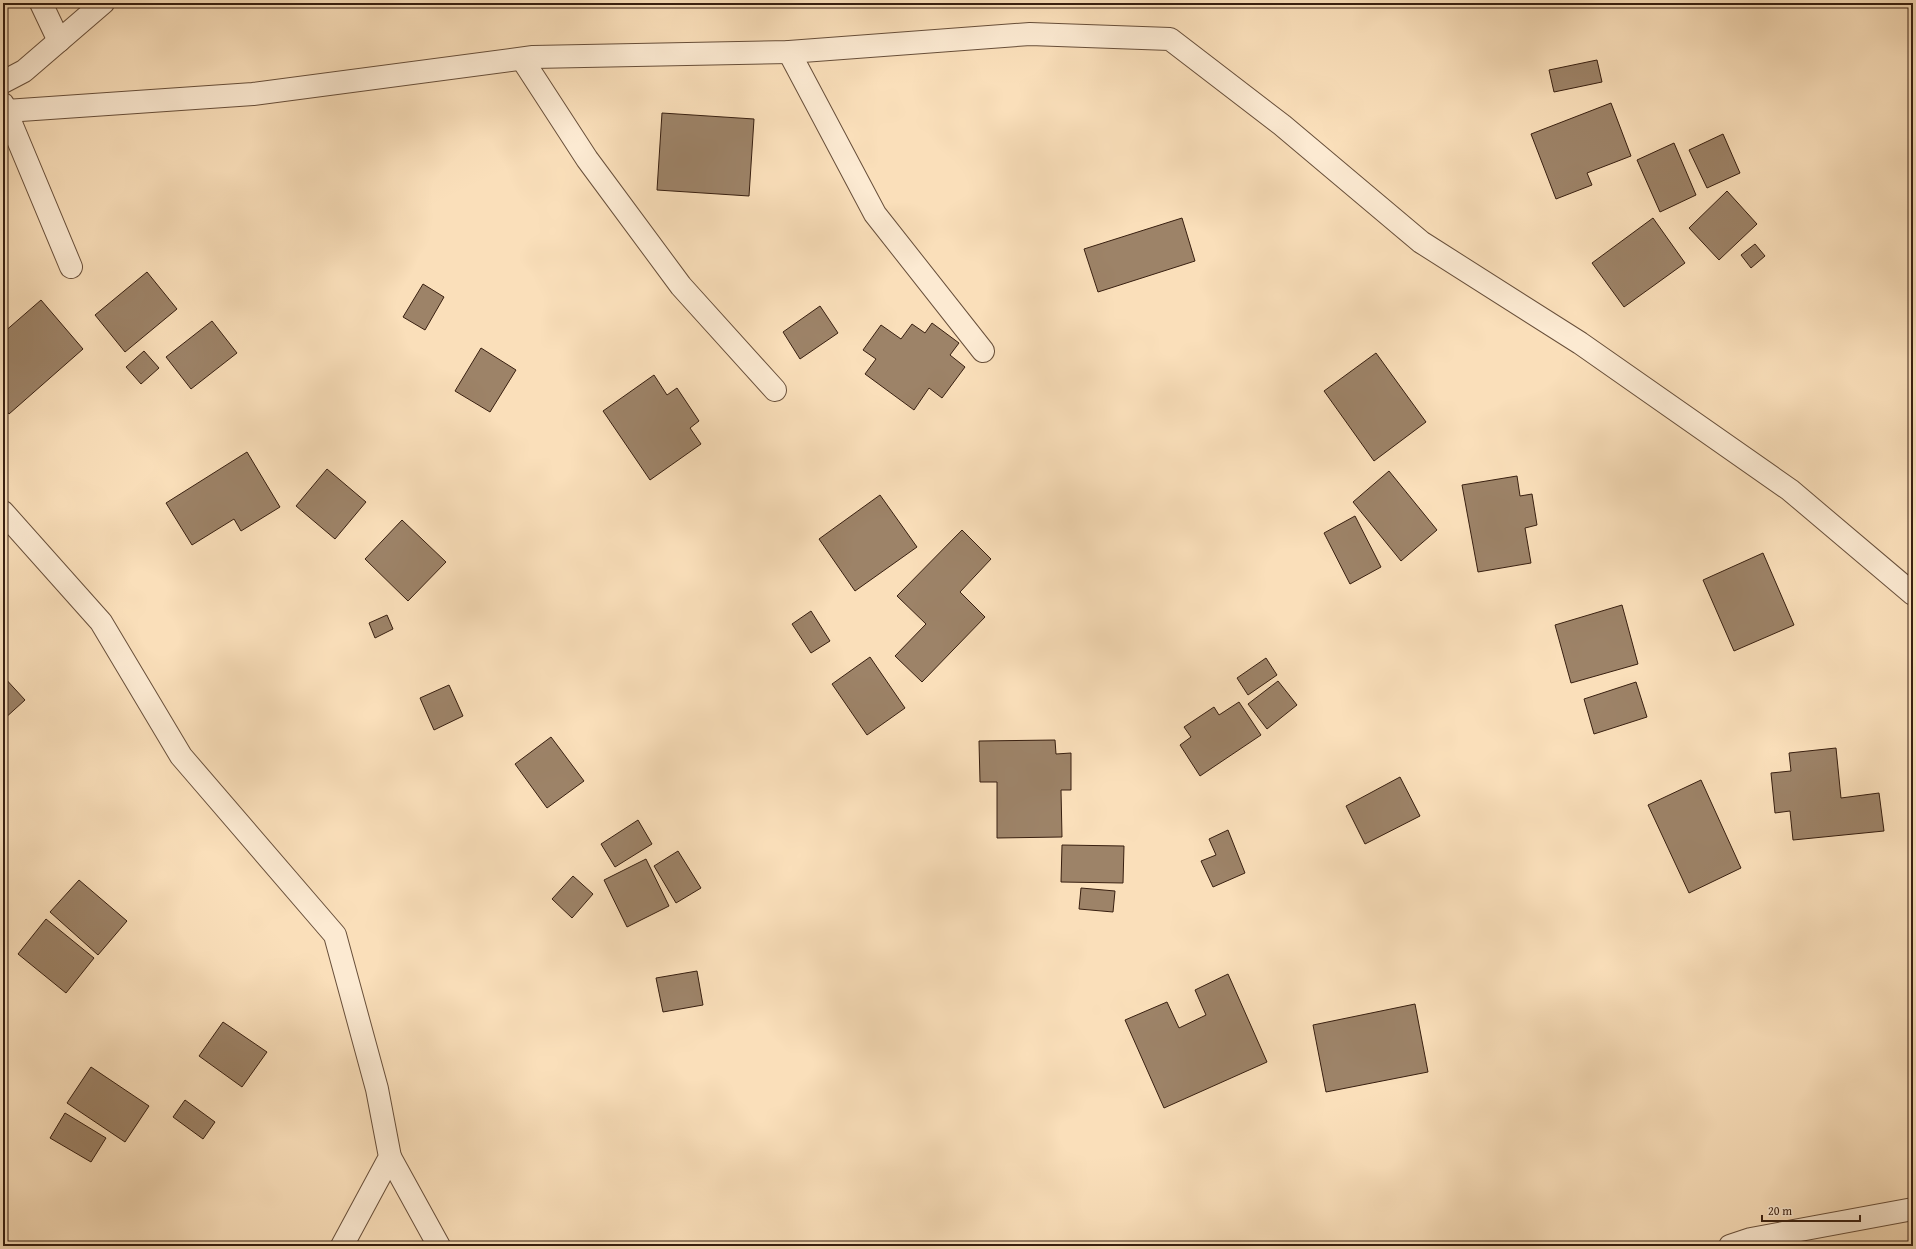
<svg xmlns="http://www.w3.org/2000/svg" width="1916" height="1249" font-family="'Gentium Book Plus',serif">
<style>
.building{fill:#9d8368;stroke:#381f10}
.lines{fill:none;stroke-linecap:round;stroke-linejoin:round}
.minor-casing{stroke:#684f3a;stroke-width:24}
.minor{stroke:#fcead2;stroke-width:22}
</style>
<rect width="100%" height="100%" fill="#fadfba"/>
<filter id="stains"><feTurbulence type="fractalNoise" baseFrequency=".005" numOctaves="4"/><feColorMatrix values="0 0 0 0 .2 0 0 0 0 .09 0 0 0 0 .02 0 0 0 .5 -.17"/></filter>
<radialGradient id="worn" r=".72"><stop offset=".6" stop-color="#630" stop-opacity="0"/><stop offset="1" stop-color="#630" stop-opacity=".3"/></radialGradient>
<g class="building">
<polygon points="1597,60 1602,82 1554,92 1549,70"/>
<polygon points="1611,103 1631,156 1587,173 1592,185 1556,199 1531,134"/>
<polygon points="662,113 754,119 749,196 657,190"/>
<polygon points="1723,134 1740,173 1707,188 1689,150"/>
<polygon points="1674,143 1696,195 1660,212 1637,160"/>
<polygon points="1727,191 1757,224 1719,260 1689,228"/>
<polygon points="1182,218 1195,261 1098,292 1084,249"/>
<polygon points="1653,218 1685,263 1624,307 1592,263"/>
<polygon points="1755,244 1765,256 1751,268 1741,255"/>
<polygon points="147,272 177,309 125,352 95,315"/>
<polygon points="423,284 444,297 425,330 403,317"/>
<polygon points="41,300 83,349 9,414 3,406 3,333"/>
<polygon points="820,306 838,333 800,359 783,332"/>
<polygon points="212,321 237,353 191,389 166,357"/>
<polygon points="932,323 959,343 950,355 965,367 942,398 929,388 914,410 865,374 876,359 863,350 881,325 901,339 912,324 925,333"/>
<polygon points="481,348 516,370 490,412 455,391"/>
<polygon points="144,351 159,368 141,384 126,367"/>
<polygon points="1376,353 1426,422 1374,461 1324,391"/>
<polygon points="654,375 667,395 677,388 699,421 690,428 701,444 650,480 603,411"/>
<polygon points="247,452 280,507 241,531 234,519 192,545 166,503"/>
<polygon points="327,469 366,502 335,539 296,506"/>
<polygon points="1389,471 1437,530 1401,561 1353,502"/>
<polygon points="1517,476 1520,496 1532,494 1537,525 1525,528 1531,563 1478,572 1462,485"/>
<polygon points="880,495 917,547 855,591 819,539"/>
<polygon points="1355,516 1381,567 1350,584 1324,533"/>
<polygon points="402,520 446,562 408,601 365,559"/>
<polygon points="962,530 991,559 960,592 985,617 922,682 895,656 926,624 897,596"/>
<polygon points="1763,553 1794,625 1734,651 1703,580"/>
<polygon points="1622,605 1638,664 1571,683 1555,625"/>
<polygon points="811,611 830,641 811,653 792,624"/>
<polygon points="387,615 393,629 375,638 369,623"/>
<polygon points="870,657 905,708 867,735 832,684"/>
<polygon points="1266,658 1277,675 1248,695 1237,678"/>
<polygon points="3,676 25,700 3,720"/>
<polygon points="1278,681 1297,705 1267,729 1248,704"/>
<polygon points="1636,682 1647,717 1594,734 1584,699"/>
<polygon points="449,685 463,716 434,730 420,698"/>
<polygon points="1239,702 1261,735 1200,776 1180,745 1191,737 1184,727 1214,707 1219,715"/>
<polygon points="551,737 584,781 547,808 515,764"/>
<polygon points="1055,740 1056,754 1071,753 1071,790 1061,790 1062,837 997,838 997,782 980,782 979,741"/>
<polygon points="1836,748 1841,798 1879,793 1884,831 1793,840 1790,811 1775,813 1771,773 1791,771 1789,753"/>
<polygon points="1400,777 1420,816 1365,844 1346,806"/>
<polygon points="1701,780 1741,868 1689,893 1648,805"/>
<polygon points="638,820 652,844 615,867 601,844"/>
<polygon points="1228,830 1245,873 1213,887 1201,861 1216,855 1209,839"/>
<polygon points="1062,845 1124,846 1123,883 1061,882"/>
<polygon points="678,851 701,888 676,903 654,866"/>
<polygon points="646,859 669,906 627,927 604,880"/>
<polygon points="573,876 593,894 572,918 552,899"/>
<polygon points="79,880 127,921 98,955 50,912"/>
<polygon points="1081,888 1115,891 1113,912 1079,909"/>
<polygon points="46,919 94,958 66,993 18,954"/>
<polygon points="697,971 703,1005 663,1012 656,978"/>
<polygon points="1228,974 1267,1062 1164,1108 1125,1020 1167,1002 1179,1028 1206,1015 1195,990"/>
<polygon points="1415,1004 1428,1072 1326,1092 1313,1025"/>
<polygon points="223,1022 267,1052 242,1087 199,1056"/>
<polygon points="91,1067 149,1106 125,1142 67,1103"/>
<polygon points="185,1100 215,1122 203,1139 173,1117"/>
<polygon points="65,1113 106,1138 91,1162 50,1138"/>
</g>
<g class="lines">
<defs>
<g id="minor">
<polyline points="41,3 59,41"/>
<polyline points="789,52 875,214 983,351"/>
<polyline points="522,59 587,159 681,286 775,390"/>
<polyline points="3,82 24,71 103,3"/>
<polyline points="3,104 71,267"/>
<polyline points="6,111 253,94 533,57 789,52 1030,34 1170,39 1282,125 1421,242 1580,343 1790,490 1913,594"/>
<polyline points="3,512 101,622 181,756 335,935 377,1089 390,1157 342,1246"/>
<polyline points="390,1157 439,1246"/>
<polyline points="1730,1246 1751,1239 1913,1209"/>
</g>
</defs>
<use href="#minor" class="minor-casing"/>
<use href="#minor" class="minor"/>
</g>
<rect width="1916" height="1249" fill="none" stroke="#fadfba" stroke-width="16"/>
<rect x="4" y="4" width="1908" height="1241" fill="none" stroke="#381f10" stroke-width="2"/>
<rect x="8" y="8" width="1900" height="1233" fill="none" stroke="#381f10"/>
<path d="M1762 1215v6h98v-6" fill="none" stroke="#381f10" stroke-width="2"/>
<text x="1768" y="1215" font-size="12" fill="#381f10" stroke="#fcead2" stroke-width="3" paint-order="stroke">20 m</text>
<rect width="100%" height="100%" filter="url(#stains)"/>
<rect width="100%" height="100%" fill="url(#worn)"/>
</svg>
